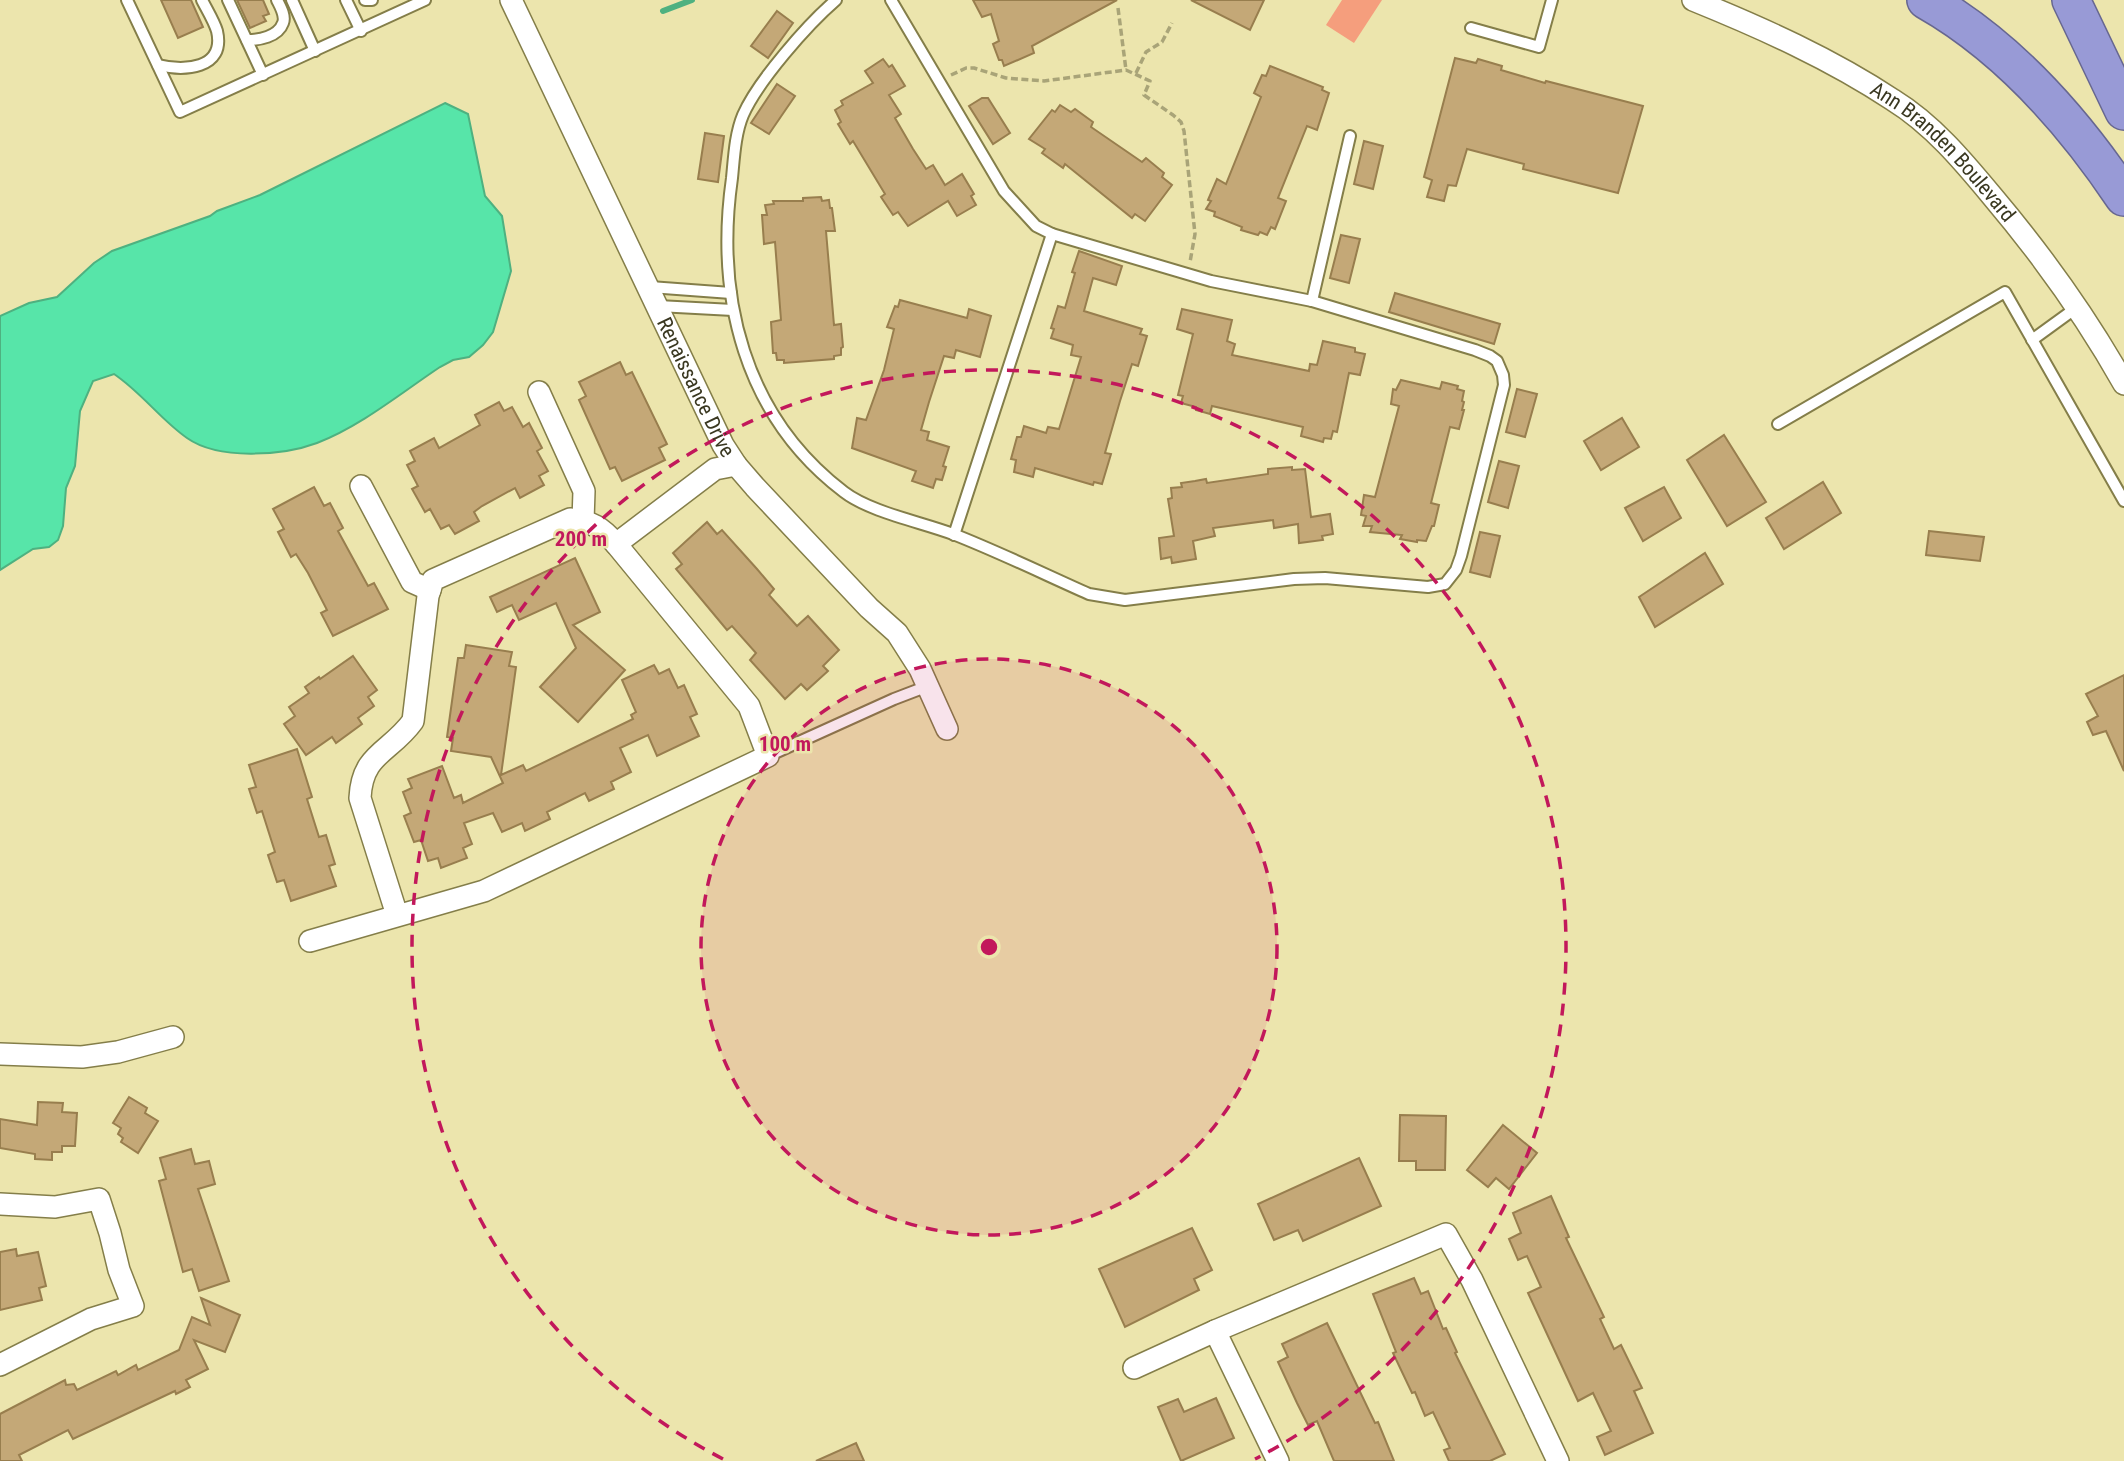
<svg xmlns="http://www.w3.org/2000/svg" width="2124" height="1461" font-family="'Roboto Condensed',sans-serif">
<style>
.green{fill:#f59e7d}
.water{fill:#57e5a9;stroke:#4eb180;stroke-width:2}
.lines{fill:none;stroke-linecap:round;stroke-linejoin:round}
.stream{stroke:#4eb180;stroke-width:6}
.building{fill:#c4a877;stroke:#987e4e;stroke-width:2}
.service-casing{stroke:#847e49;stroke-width:14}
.minor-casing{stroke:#847e49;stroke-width:24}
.trunk-casing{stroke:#676790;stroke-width:40}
.path{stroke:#a9a478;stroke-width:3.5;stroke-dasharray:7 3.5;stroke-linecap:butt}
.service{stroke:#fff;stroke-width:10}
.minor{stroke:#fff;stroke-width:21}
.trunk{stroke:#989ad6;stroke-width:37}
.ring{fill:none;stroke:#c2185b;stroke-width:3.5;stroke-dasharray:12 9}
.labels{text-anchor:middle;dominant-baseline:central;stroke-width:5;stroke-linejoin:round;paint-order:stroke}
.street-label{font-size:21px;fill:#3a3821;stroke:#ece5ad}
.centre{fill:#c2185b;stroke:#ece5ad;stroke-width:3.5}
.ring-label{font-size:21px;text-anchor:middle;font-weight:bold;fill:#c2185b;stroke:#ece5ad;stroke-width:5;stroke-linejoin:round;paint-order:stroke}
</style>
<rect width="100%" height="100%" fill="#ece5ad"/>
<polygon class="green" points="1342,0 1382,0 1354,43 1326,25"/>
<path class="water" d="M445 103 468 114 485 196 502 216 511 271 493 332 483 345 469 357 453 360 440 367C401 393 361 426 317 443 282 456 218 460 187 438 161 420 142 393 114 374L93 381 80 411 75 466 66 488 63 526 58 540 49 547 33 549 0 570V316L29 303 57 297 94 263 112 251 210 216 217 211 260 195Z"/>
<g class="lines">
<polyline class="stream" points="663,11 692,0"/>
</g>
<g class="building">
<polygon points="161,0 191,0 203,27 178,38"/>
<polygon points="237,0 263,0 269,14 263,16 266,21 250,28"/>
<polygon points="973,0 1117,0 1032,46 1034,53 1004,66 1002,60 999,60 993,44 999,41 991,14 982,17"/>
<polygon points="1191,0 1264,0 1250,30"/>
<polygon points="777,11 793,23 768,58 751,46"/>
<polygon points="1455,58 1476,63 1478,59 1502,66 1501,70 1545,83 1546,81 1643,106 1618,193 1523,169 1524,164 1467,149 1456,186 1448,185 1444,201 1427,197 1432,180 1424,177"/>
<polygon points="883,59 889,67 892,65 905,86 889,95 901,114 895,118 913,149 926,169 933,165 945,185 962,174 974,194 971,196 976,205 957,216 948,201 908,226 898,212 893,215 881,197 885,194 853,141 850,144 838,124 841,122 835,110 843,105 841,101 873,83 865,71"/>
<polygon points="1270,66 1323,87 1322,90 1329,93 1317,130 1307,126 1278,198 1286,201 1275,229 1271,227 1267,235 1260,232 1258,235 1241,230 1242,227 1214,216 1215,212 1206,209 1211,201 1208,200 1217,179 1226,184 1261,97 1254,93 1262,75 1266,76"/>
<polygon points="777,84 795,96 769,134 751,123"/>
<polygon points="982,98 988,98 1010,133 993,144 969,106"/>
<polygon points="1060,105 1071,112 1075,109 1093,122 1091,127 1142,162 1146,158 1164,173 1162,177 1172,185 1145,221 1135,214 1132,218 1065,164 1063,168 1042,153 1045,149 1029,139 1052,110 1055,112"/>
<polygon points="705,133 724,136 718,182 698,179"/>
<polygon points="1364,141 1383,146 1373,189 1354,184"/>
<polygon points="821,197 822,201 829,200 830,208 832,208 835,231 826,231 834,325 841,324 843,347 841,348 841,355 834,356 834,359 784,363 784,360 777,360 776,353 773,353 771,322 781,320 775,242 764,244 762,215 767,215 765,205 774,204 773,201 803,201 803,198"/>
<polygon points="1341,235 1360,239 1349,283 1330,278"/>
<polygon points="1079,251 1122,266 1116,285 1093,278 1084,311 1142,329 1140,334 1147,336 1138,366 1132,364 1120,401 1105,453 1111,454 1102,484 1094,482 1093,485 1035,468 1033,477 1014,472 1016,460 1011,459 1017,437 1021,437 1024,426 1046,433 1048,427 1059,429 1081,357 1071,355 1073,345 1051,338 1054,329 1051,328 1058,306 1065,308 1075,273 1072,272"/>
<polygon points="1395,293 1500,324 1494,344 1389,312"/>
<polygon points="900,300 967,318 969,309 991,316 980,357 956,350 954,358 944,356 929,402 921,430 929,432 927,440 949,447 943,466 946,467 942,480 936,479 933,488 912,481 916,471 852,448 857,418 866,420 884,370 894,329 887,327 895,306 898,307"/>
<polygon points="1182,309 1232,320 1227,341 1235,344 1232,355 1309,371 1310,364 1317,365 1323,341 1355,348 1355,352 1365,354 1360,375 1349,373 1337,432 1333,431 1331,439 1324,438 1323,442 1301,436 1303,427 1212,406 1210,414 1196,410 1196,407 1181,403 1183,396 1178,395 1193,334 1177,329"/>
<polygon points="620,362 626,375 632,372 667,444 659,448 665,460 622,481 615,467 610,469 579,400 586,396 579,382"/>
<polygon points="1401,380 1440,389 1442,382 1458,386 1457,389 1464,391 1462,401 1464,402 1462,410 1464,410 1459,429 1450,427 1431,503 1439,505 1434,526 1432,526 1426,541 1417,540 1417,542 1400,539 1402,535 1370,532 1372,526 1363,526 1366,516 1361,515 1364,495 1375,497 1399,406 1391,404 1393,389 1396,390"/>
<polygon points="1517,389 1537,394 1525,437 1506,432"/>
<polygon points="499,402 504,411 512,407 523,427 529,423 542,448 537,451 548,471 539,476 544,485 520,498 515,488 482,506 474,512 479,521 455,534 449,525 441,529 430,509 425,512 412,489 418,486 407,465 415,461 410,451 434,438 439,448 480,425 475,415"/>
<polygon points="1622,418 1639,447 1601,470 1584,441"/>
<polygon points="1724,435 1766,502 1727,526 1687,460"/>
<polygon points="1499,461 1519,466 1508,508 1488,502"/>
<polygon points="1292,467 1292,470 1305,469 1311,517 1330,514 1333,534 1322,536 1323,540 1299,543 1298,524 1274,528 1273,520 1213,528 1215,536 1193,541 1196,559 1172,563 1171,557 1161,559 1159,538 1174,536 1168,499 1172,498 1171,488 1182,487 1181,483 1195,481 1206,479 1207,483 1268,474 1268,469"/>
<polygon points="1823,482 1841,513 1784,549 1766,518"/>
<polygon points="314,487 324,506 330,503 343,528 338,531 368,586 374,583 388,609 333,636 321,613 327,610 308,573 296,554 291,557 278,532 284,529 273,509"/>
<polygon points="1664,487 1681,518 1643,541 1625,508"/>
<polygon points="707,522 717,534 722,530 757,569 774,589 769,595 797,626 808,616 839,650 823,666 828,671 807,690 801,684 785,699 750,660 756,653 732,626 727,630 676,569 682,564 673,553"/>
<polygon points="1929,531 1984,537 1980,561 1926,555"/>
<polygon points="1480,532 1500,536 1490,577 1470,572"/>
<polygon points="1705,553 1723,584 1655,627 1639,597"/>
<polygon points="575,558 600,612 573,625 625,670 578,722 540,687 576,648 556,603 519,620 512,605 497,612 490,597"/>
<polygon points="466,645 512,652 509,666 516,667 501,775 523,765 526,771 633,719 631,715 636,712 622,680 654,665 659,674 669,669 678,688 684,685 697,714 690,717 699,736 657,756 648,735 620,748 631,772 611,782 614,789 589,801 585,793 547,812 550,819 525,831 522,823 502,832 493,813 464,823 472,844 463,848 467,858 441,868 438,858 428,861 421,840 414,842 404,816 411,813 403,792 412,788 408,779 442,766 454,798 461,795 463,803 503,783 491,757 451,751 453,738 447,737 458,658 464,658"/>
<polygon points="353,656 377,690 368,697 374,706 358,718 362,724 336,743 332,737 306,755 284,724 295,716 289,707 309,693 305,687 319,677 320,679"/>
<polygon points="2124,675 2124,771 2106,731 2093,735 2087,722 2098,716 2086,694"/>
<polygon points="297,749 312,797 307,799 319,837 326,835 335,864 329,866 336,886 291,901 284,880 277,882 268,855 275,852 262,811 257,813 249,789 256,787 249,765"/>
<polygon points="129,1097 147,1108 145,1113 158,1121 138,1153 121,1142 123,1138 118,1134 121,1128 113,1123"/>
<polygon points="38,1102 63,1103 62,1112 77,1113 75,1146 62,1146 62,1152 52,1152 52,1160 35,1159 35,1154 0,1148 0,1119 37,1125"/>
<polygon points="1400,1115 1446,1116 1445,1170 1416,1170 1416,1161 1399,1161"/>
<polygon points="1503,1125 1537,1153 1509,1189 1496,1178 1488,1187 1467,1170"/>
<polygon points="191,1149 195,1164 209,1161 215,1184 198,1189 229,1281 199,1291 192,1269 183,1272 159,1181 166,1179 160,1158"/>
<polygon points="1359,1158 1381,1206 1303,1241 1298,1230 1274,1240 1258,1204"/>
<polygon points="1551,1196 1569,1237 1566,1238 1604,1317 1600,1319 1614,1349 1621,1345 1642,1388 1634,1391 1653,1433 1605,1455 1597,1437 1611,1431 1593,1393 1578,1401 1528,1293 1541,1287 1527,1256 1518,1260 1509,1239 1521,1233 1513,1213"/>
<polygon points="1192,1228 1212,1270 1194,1279 1199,1290 1125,1327 1099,1269"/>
<polygon points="16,1249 17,1256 38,1252 46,1286 39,1288 42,1300 0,1310 0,1252"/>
<polygon points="1414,1278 1421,1294 1428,1291 1443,1329 1446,1328 1457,1352 1455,1353 1505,1454 1490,1461 1449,1461 1444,1450 1450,1448 1433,1412 1425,1416 1415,1392 1412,1393 1393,1353 1396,1352 1373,1294"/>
<polygon points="201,1298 240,1315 225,1352 194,1340 208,1369 186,1380 190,1387 176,1394 175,1391 73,1439 68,1430 19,1455 22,1461 0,1461 0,1414 65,1380 66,1385 74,1384 77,1390 116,1371 118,1375 136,1365 138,1370 179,1350 192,1317 210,1325"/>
<polygon points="1327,1323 1375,1423 1378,1422 1394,1461 1334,1461 1317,1421 1308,1425 1297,1403 1278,1362 1288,1357 1282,1344"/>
<polygon points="1216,1398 1234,1438 1181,1461 1158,1407 1178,1399 1184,1412"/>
<polygon points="856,1443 864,1461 816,1461"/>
</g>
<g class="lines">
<defs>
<g id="service">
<polyline points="127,0 180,112 425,0"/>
<polyline points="228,0 263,75"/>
<polyline points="292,0 315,51"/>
<polyline points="346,0 361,31"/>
<polyline points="365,0 372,0"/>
<path d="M836 0C807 25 758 81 743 115 735 134 734 158 732 178 715 297 744 416 844 492 870 512 921 522 953 534 999 552 1044 574 1089 594L1125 600 1294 579 1325 578 1428 587 1445 584 1456 570 1461 556 1504 385 1503 375 1497 361 1490 356 1475 350 1312 301 1211 281 1052 234 1036 226 1004 191 891 0"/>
<polyline points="1471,28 1539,47 1552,0"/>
<path d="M247 40C259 40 278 37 283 23 286 16 280 6 277 0"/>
<path d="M158 65C183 71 226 70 217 31 214 21 207 10 202 0"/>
<polyline points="650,287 731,293"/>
<polyline points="1312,301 1350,136"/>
<polyline points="658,306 733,310"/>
<polyline points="2032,340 2076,308"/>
<polyline points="1778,424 2005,292 2124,501"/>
<polyline points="954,535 1052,234"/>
<polyline points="768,756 894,699 928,686"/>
</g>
<g id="minor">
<path id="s1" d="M511 0 723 445 736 465 755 487 869 608 897 633 920 669 947 729"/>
<path id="s2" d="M1693 0C1762 28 1831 59 1893 100 1932 124 1963 161 1992 196 2041 254 2087 318 2124 384"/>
<polyline points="539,392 584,491 583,521"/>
<polyline points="361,486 412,582 430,590"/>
<path d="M397 915 360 798C362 753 390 753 413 721L428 596 433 580 570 519C593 522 601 527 616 544"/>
<polyline points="310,941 484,891 768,756 749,706 616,544 715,469 736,465"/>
<polyline points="0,1054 82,1057 118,1052 173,1037"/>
<polyline points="0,1204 55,1207 99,1199 110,1233 119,1270 133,1306 91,1319 0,1365"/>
<polyline points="1134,1368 1215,1331"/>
<polyline points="1278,1461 1215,1331 1446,1234 1472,1280 1558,1461"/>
</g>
<g id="trunk">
<path d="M1926 0C2007 46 2073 121 2124 197"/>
<polyline points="2071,0 2124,111"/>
</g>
</defs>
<use href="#service" class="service-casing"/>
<use href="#minor" class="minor-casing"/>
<use href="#trunk" class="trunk-casing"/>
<g class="path">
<polyline points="1118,8 1126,70"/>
<polyline points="1136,73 1146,52 1162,42 1172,23"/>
<polyline points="951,75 966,68 974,68 1006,78 1044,81 1126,70 1150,81 1144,95 1173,115 1181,122 1184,131 1195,234 1190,262"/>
</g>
<use href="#service" class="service"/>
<use href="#minor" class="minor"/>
<use href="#trunk" class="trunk"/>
</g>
<circle cx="989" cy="947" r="288" fill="#c2185b" fill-opacity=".12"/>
<g class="ring">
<circle cx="989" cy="947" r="288"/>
<path d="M723 1459A577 577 0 1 1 1255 1459"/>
</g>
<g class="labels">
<g class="street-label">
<text stroke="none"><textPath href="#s2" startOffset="296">Ann Branden Boulevard</textPath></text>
<text stroke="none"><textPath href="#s1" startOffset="429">Renaissance Drive</textPath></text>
</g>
</g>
<circle cx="989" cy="947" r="10" class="centre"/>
<g class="ring-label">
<text x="581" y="546">200 m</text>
<text x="785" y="751">100 m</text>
</g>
</svg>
